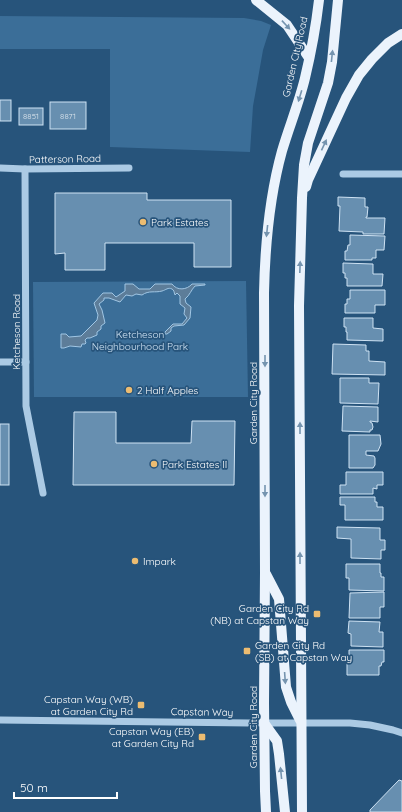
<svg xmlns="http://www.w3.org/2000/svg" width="402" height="812" font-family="Quicksand,sans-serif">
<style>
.green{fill:#3b6e98}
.water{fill:#5d7d99;stroke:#a0c6e4}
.building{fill:#678fb0;stroke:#cee2f3}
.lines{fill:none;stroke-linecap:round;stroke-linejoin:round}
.minor{stroke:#abcae4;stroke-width:7}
.major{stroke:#ebf3fc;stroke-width:10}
.oneway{fill:#7594af}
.poi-dot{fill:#ecbc71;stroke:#27547b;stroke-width:1.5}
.labels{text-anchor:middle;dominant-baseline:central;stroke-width:3.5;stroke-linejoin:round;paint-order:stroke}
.number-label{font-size:8px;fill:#d9e3eb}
.street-label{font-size:10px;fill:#fff;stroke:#27547b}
.poi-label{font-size:10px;fill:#fff;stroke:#27547b;text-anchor:start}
.park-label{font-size:10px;fill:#cee2f3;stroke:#27547b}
</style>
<rect width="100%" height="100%" fill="#27547b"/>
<g class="green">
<polygon points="0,16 244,18 261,21 271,25 263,50 257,84 253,106 250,152 110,147 110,49 0,49"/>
<polygon points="246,281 248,397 34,397 33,282"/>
</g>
<path class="water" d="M125 284H133L139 289H150L155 284H172C177 291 187 290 192 284H205V285L195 286C191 290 190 295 185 299L186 303 191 307 190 318 184 325 174 326 171 328V331L167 334H165V332L173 324H182L187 318 184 314 185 308 180 304V296L177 293 175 295C174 292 174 290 172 289 168 287 166 290 162 291 155 293 149 290 142 295L136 294 132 296 126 295 120 302 109 298H104V300L99 304 102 310 105 323 101 326V329L97 332V335L90 338H87L85 340 86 343 85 344H82L81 347 70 346 64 348H61V334H66L69 337 81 336 97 320 98 315 94 303 103 293H112L116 297 125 291Z"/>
<g class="building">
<rect x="0" y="100" width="11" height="21"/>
<rect x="50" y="102" width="36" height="27"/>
<rect x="19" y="108" width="24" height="17"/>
<polygon points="55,193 147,193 147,200 231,200 231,267 194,267 194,243 105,243 105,270 65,270 65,253 55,254"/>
<polygon points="338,197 365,198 365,207 368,207 367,217 366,217 366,218 385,218 384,234 363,234 363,232 339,231 340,206 338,206"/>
<polygon points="350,235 385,236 384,250 376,250 376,258 372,258 372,260 345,260 345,251 347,251 348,245 350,245"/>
<polygon points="343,263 373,264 373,274 383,274 382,286 347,286 347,278 345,278 345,273 343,273"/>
<polygon points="350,290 385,290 385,305 375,305 375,313 345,313 345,304 347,304 347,299 350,299"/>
<polygon points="344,318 373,318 373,328 383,329 383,341 347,340 347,332 346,332 346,327 344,327"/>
<polygon points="333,344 366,345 366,351 369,351 369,361 385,362 385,375 332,374"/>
<polygon points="340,378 369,378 369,383 379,383 378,404 340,403"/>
<polygon points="343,406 378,407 378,422 370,421 370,422 372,423 373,427 372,430 370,430 370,432 342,431"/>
<polygon points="74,412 116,412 116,443 191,443 192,421 235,421 234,485 73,485"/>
<rect x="0" y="424" width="9" height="61"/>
<polygon points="349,435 380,435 381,444 378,451 366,451 366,455 374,456 375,458 375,465 373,468 349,468"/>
<polygon points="346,472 383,472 383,485 377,485 377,489 373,488 373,494 340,494 340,485 346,485"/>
<polygon points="340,497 375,497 375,502 377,502 377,507 383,507 383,520 345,520 345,505 340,505"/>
<polygon points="337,527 380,528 380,540 385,540 385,550 381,550 381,559 351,558 351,539 337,538"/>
<polygon points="346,564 380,564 380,573 381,573 381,577 384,577 384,591 349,590 349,578 346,578"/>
<polygon points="384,592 384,607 380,607 380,618 349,618 350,593"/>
<polygon points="349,621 380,622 379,632 383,632 383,647 351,646 351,634 348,633"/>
<polygon points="349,650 384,650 384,662 382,662 381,666 379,666 379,675 347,675 347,662 349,661"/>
<polygon points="399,780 402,781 402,812 370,812 370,810"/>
</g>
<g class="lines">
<g class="minor">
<polyline points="0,168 25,169 129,168"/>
<polyline points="25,169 26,406 43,493"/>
<polyline points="343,174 402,174"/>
<polyline points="0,362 26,362"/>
<polyline points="0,720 249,723 350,723 370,725 393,730 402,733"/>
</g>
<g class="major">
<polyline points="256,0 287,25 309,58"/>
<polyline points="306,187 308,180 346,98 359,75 372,59 388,43 402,34"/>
<polyline points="266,574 279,599 286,687 291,702 300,720"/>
<polyline points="264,723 277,741 279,754 285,812"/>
<path d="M266 812 265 791 264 703 265 572 264 293C265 245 269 198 282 151 289 127 299 103 305 78 311 53 316 26 319 0"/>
<polyline points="302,812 299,306 302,198 304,165 308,143 328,83 332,62 338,0"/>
</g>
</g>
<defs><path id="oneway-solid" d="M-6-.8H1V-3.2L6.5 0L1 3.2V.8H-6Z"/></defs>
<g class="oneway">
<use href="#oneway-solid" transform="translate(286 25) rotate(47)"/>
<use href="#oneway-solid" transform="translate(332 56) rotate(-84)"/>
<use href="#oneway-solid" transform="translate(300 96) rotate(107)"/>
<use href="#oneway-solid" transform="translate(324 145) rotate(-65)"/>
<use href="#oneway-solid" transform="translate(267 231) rotate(96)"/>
<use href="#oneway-solid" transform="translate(300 267) rotate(-88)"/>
<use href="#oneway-solid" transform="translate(265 361) rotate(90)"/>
<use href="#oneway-solid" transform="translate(300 428) rotate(-90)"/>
<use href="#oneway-solid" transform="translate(265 491) rotate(90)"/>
<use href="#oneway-solid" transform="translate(300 558) rotate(-90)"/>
<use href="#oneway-solid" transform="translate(285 678) rotate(86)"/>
<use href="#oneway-solid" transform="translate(281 773) rotate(-96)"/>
</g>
<g class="poi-dot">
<circle cx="143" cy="222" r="4"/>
<circle cx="129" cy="390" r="4"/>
<circle cx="154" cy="464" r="4"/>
<circle cx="135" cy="561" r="4"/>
<rect x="313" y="610" width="8" height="8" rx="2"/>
<rect x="243" y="647" width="8" height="8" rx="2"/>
<rect x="137" y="701" width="8" height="8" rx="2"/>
<rect x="198" y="733" width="8" height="8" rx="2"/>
</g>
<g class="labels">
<g class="number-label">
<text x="31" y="116">8851</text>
<text x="68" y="116">8871</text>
</g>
<g class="street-label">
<text transform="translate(295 57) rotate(-77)">Garden City Road</text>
<text transform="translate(65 159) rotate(-1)">Patterson Road</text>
<text transform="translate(16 332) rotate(-90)">Ketcheson Road</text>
<text transform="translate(253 403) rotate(-90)">Garden City Road</text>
<text transform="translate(202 712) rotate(1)">Capstan Way</text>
<text transform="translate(253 727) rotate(-90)">Garden City Road</text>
</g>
<g class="poi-label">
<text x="151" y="222">Park Estates</text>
<text x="137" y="390">2 Half Apples</text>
<text x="162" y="464">Park Estates II</text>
<text x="143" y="561">Impark</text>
<text x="309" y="608" text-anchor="end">Garden City Rd<tspan x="309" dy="12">(NB) at Capstan Way</tspan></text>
<text x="255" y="645">Garden City Rd<tspan x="255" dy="12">(SB) at Capstan Way</tspan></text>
<text x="133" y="699" text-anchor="end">Capstan Way (WB)<tspan x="133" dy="12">at Garden City Rd</tspan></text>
<text x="194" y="731" text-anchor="end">Capstan Way (EB)<tspan x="194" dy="12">at Garden City Rd</tspan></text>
</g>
<g class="park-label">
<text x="140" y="334">Ketcheson<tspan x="140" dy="12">Neighbourhood Park</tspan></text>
</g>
</g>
<path d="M14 792v6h103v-6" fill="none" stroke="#ffffff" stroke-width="2"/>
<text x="20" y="792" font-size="12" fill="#ffffff" stroke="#27547b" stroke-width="3" paint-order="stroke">50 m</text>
</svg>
